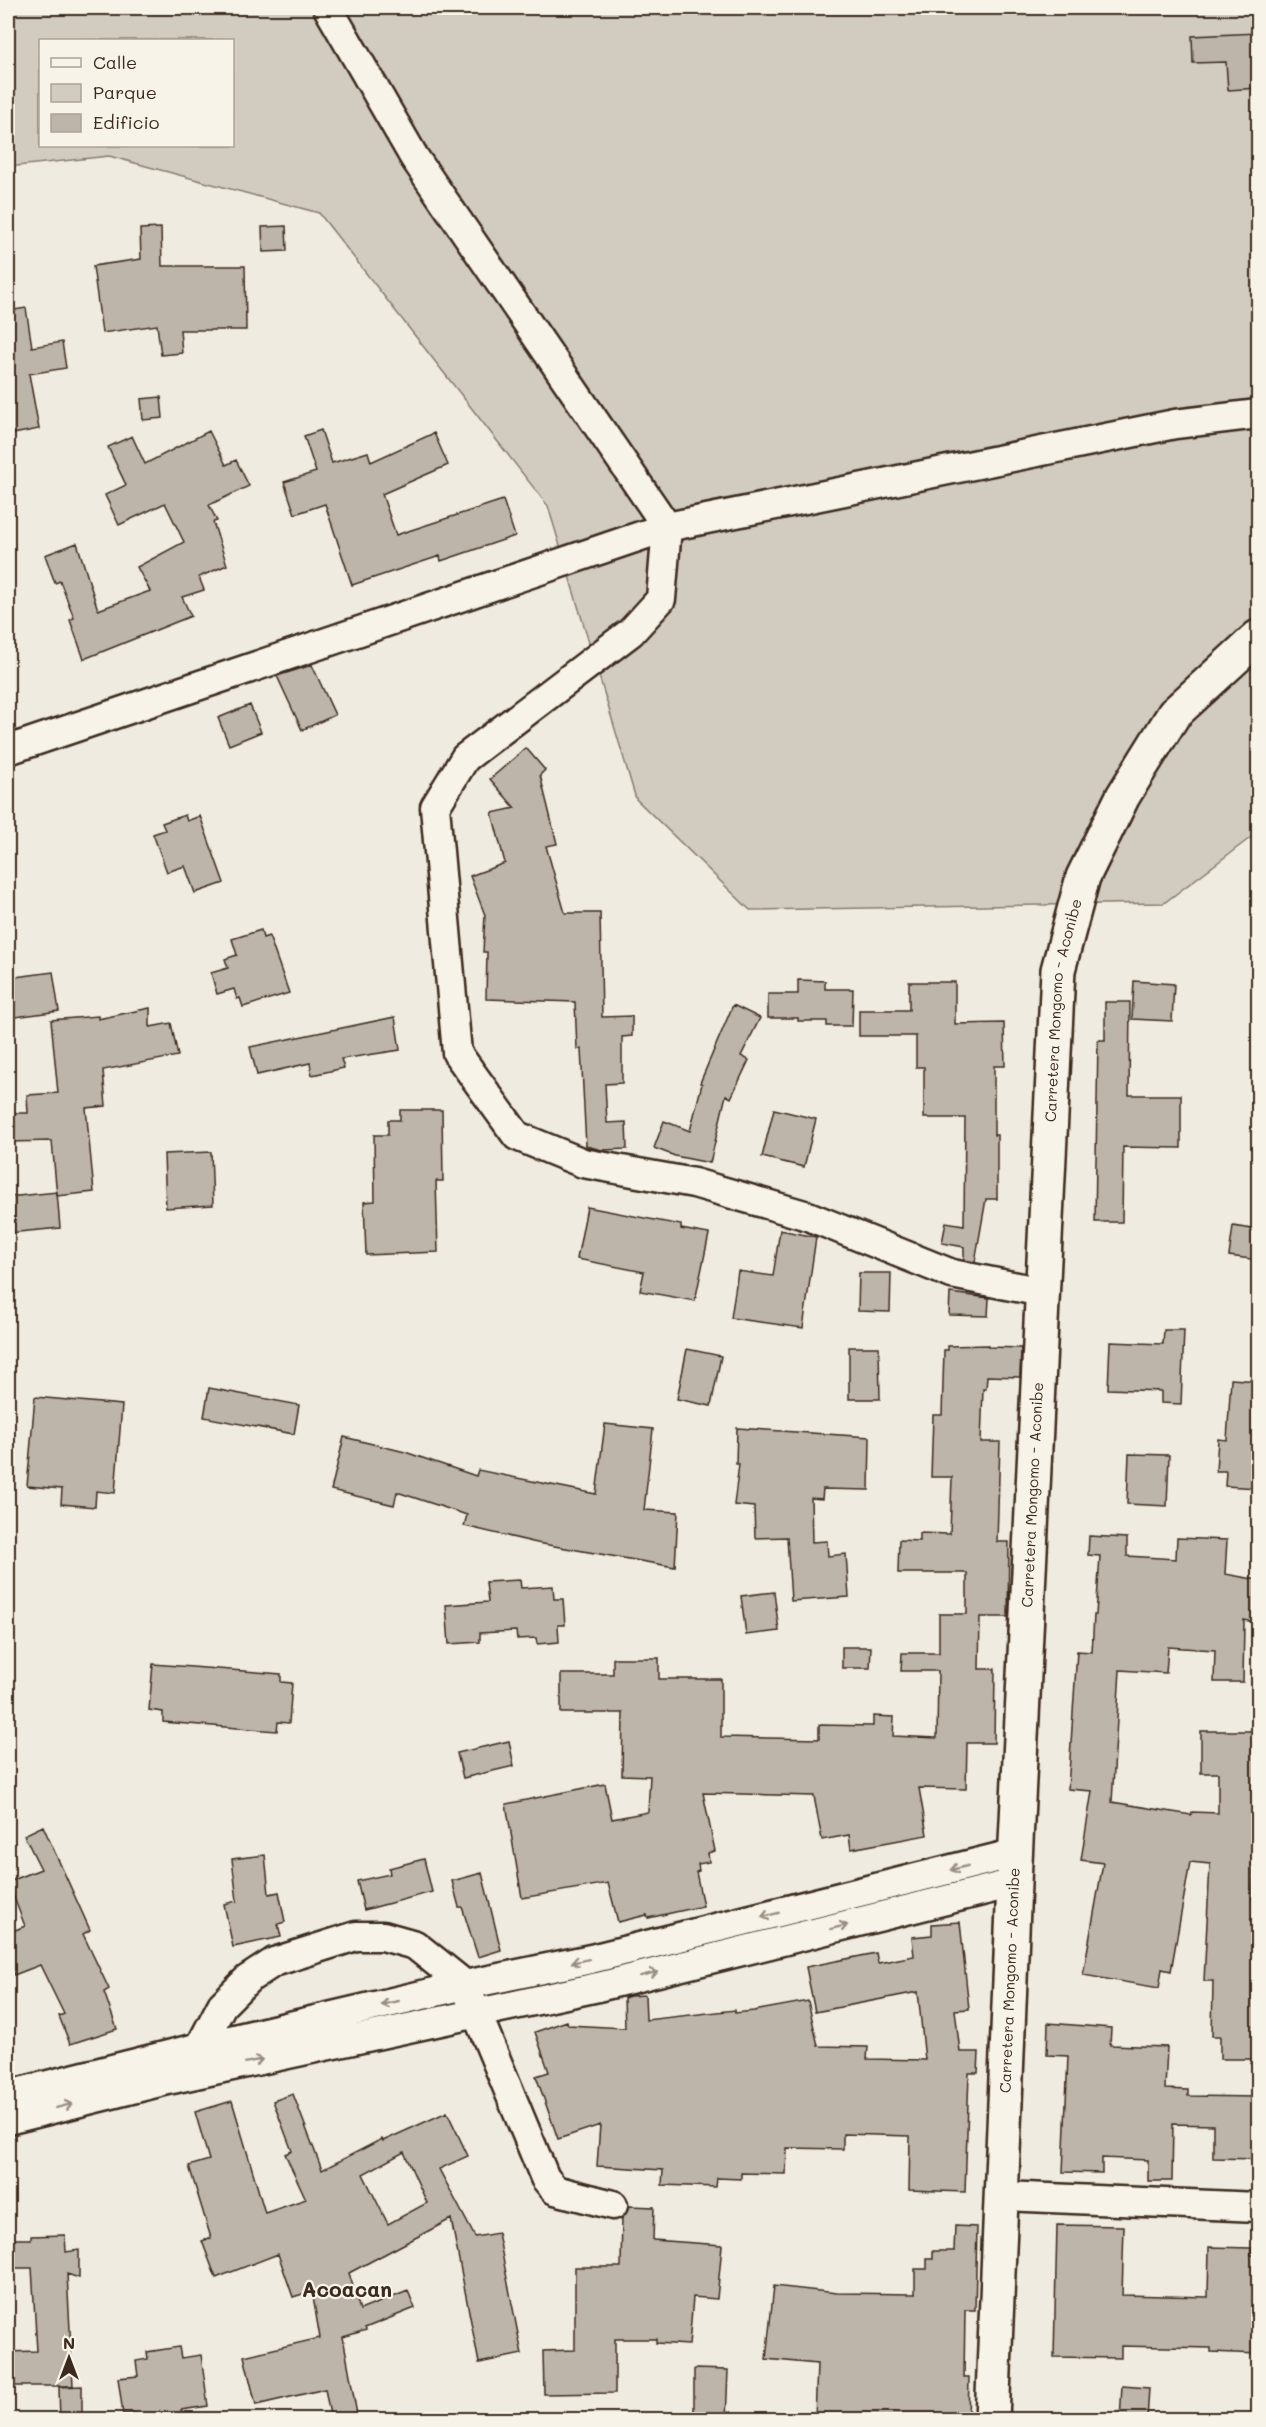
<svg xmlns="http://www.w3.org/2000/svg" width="1266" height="2427" viewBox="0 0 1266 2427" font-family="Mali,sans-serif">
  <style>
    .green { fill: #d1cbc0; stroke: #867a6f; stroke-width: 1.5; fill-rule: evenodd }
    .building { fill: #bdb5aa; stroke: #3b2a1e; stroke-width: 1.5; fill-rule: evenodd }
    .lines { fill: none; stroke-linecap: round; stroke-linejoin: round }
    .minor-casing { stroke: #3b2a1e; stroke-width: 33 }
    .major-casing { stroke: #3b2a1e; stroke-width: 38 }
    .minor { stroke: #f7f3e8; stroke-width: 28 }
    .major { stroke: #f7f3e8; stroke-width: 33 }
    .oneway { stroke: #998e83 }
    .labels { text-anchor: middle; stroke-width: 4.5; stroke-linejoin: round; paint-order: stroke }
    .street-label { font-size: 15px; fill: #3b2a1e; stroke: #f7f3e8 }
    .district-label { font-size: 21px; font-weight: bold; fill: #3b2a1e; stroke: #f7f3e8 }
  </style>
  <rect width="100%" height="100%" fill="#efebe0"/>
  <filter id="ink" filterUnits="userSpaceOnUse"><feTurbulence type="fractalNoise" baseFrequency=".0167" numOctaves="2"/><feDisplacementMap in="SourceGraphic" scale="12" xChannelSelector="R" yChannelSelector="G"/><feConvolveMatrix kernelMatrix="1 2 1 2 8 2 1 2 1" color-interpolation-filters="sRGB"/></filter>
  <g filter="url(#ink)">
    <path class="green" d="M8,8h1250v824l-94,71 -414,7 -114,-111 -88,-293 -229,-293 -210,-57 -101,11zM40,40h192v106h-192z"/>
    <path class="building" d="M1258,33v55l-30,2 -2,-28 -33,1 -1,-27z
      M286,226l1,25 -24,1 -1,-25z
      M161,228l1,38h83l1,64h-66l2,23 -21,2 -4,-30 -55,8 -9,-67 48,-7 -1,-30z
      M26,308l6,39 30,-5 4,26 -37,6 10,55 -31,6v-124z
      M161,397l2,21 -20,2 -2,-21z
      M321,430l11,33 36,-11 3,10 63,-29 14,32 -66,29 14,41 107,-35 12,36 -74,25 -1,-5 -88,29 -27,-81 -30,10 -11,-32 32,-10 -12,-36z
      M209,431l17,34 10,-5 13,26 -40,19 8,16 -4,1 14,43 -28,12 5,13 -22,7 9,19 -107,43 -14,-39 4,-2 -14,-37 -5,2 -10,-28 32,-12 21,67 52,-19 -13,-24 47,-25 -19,-39 -46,22 -14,-30 21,-10 -18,-38 24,-11 13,28z
      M312,665l23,50 -33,15 -25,-54z
      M250,705l11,27 -32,13 -11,-27z
      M526,748l19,22 -5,5 17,69 -11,2 19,67h35l2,104 30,-1v20l-10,1v46l-17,1 2,39 19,-1 1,27 -25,1 -16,-4 -5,-97h-4l-2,-47 -89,-3 1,-47h-4l2,-37 -15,-39 35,-13 -13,-50 23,-5 -25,-29z
      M185,815l2,6 13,-5 24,67 -29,10 -10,-27 -18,6 -14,-38 12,-4 -3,-7z
      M261,930l2,8 6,-2 20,57 -46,14 -3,-9 -3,1 -3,-10 -17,5 -6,-21 17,-5 -3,-9 12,-4 -5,-16z
      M53,972l6,39 -51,7v-40z
      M798,980l27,1v8h28l-1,37h-25v-5h-29v-3h-30v-24h30z
      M1134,981l40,3 -2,37 -40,-2z
      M909,982h46v42l49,-1 1,43h-11v69h3v64h-11l-11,63 -11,-2v-13l-22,-4 4,-21 18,3 1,-107h-41v-51h-8v-31h-57v-26h50z
      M1105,1002h25l-1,93h52v53l-58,-1 -1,75h-27l3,-182h7z
      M733,1005l27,13 -19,38 8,4 -18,38 -5,-3 -16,68 -35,-7 -21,-8 10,-27 26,10 12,-47 -2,-1z
      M150,1008v19l21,-4 7,33 -75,14 3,36 -20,2 8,84 -37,4 -5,-55 -44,1v-29h20l-1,-18 31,-2 -7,-73 47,-4v3z
      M395,1017l5,33 -59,9 3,9 -32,7 -2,-12 -53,12 -7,-28z
      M774,1109l42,10 -12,48 -42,-10z
      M400,1110h42l1,71h-7l2,71 -72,3 -2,-53 11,-1 -1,-66h14v-15h12z
      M211,1152l2,53 -47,3 -2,-54z
      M57,1192l3,36 -52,5v-36z
      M587,1207l94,18v4l28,5 -14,67 -55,-10 4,-19 -67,-13z
      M1233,1226l25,4v30l-29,-4z
      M780,1230l36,7 -13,91 -72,-10 7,-47 35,5z
      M859,1273h32l-1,39 -32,-1z
      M950,1293l39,5 -1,18 -39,-1z
      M1164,1330h20l-3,74 -20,-1v-12l-53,-2 2,-47 53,2z
      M988,1345v2l33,1 -1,29 -33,-1 -1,13h-3l-2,53h19l-3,100h12l-1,75h-28l-1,52h16l-1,74h-27l-1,46 -47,-1 8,47 -76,14 -2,-14 -27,5 -8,-44 -111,-3 12,58 -7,2 1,9 -11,2 1,7 -3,1 7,34 -55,12 -1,-3 -29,7 -10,-39 -86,15 -16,-94 99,-20 7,35 36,-7 2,-36 -28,-1 1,-62h-62v-39h52v-16h46v21h62v58l98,2v-14l54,1v-10l21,1 -1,19 44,2 1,-67h-37l1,-18h37v-39h28v-41h-69l1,-33 21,1v-8l30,1 2,-57h-21l2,-62h9l2,-65h4v-4z
      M849,1347h30l1,52h-31z
      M687,1349l34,7 -10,50 -34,-7z
      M1231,1379l27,2v107l-33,-2 1,-15h-10l2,-32 9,1z
      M209,1388l90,17 -5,29 -90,-17z
      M35,1397l87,8 -7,88 -19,-2 -1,16 -34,-3 1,-15 -35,-3z
      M605,1424l48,5 -9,81 34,2 -3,55 -138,-24 -73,-17 3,-11 -70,-23 -3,13 -63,-15 13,-53 61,15 71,24 2,-6 118,24z
      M737,1428l133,9 -1,53 -46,-1 -1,10 -11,-1 1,44 15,-1 1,15 18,-2 3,43 -58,4 -4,-64 -32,1 -1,-31 -20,-2 5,-41h-3z
      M1129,1454l40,1 -2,51 -40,-2z
      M1089,1536l38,2v18l49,3 1,-21 50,2 -2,34 33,6v43l-14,-3 -1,62h-29l1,-32 -47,-3 -2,26 -46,-3 -8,132 79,13 1,-3 26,1v-40h-17v-42h57v61h-2l-4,107 6,1v159h-38v-23h-8l1,-55h-9l6,-117 -20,-2 -19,109 -9,-2 -3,19 -76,-13 20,-112 -22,-3 11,-69 -24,-2 9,-138 15,1 2,-37h2l4,-59 -12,-1z
      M520,1580l1,8 32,-2 1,13h9l2,26h-7l1,17 -22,2 -1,-6 -19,1 -1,-8 -36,2v9l-31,2 -3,-39 42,-3 -2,-20z
      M774,1592l5,39 -33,4 -5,-39z
      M842,1647h29l-1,21h-28z
      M153,1664l128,10v8l11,1 -3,40 -11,-1 -1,9 -114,-9v-10l-14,-2z
      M509,1741l5,25 -51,12 -6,-25z
      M43,1826l47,104 -7,4 26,55 -5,3 13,37 -47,15 -11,-28 5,-2 -24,-49 -26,10 -6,-16v-26l17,-7 -17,-44 33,-13 -17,-34z
      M265,1855l4,39 10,-2 6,30 -7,2 3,13 -48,10 -9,-43 13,-3 -5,-42z
      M424,1859l8,33 -68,18 -7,-29 33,-7 -1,-6z
      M482,1873l19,77 -23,7 -16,-50h-3l-7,-26z
      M960,1922l9,87 -14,1 5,42h19l-1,21h-9l-4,119 -56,-2 1,-54 -67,-2v15l-56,-1 -1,26 -45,-1v6l-24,-1 -1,9 -54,-2 1,-15 -66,-4 3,-41 -42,14 -22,-63 13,-4 -14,-40 32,-11 1,4 57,3 -1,-30 6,-2 15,-1 1,25 89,-10v3l19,-2 54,-10 10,45 50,1 -1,12 58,1 -7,-68 -103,20 -9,-45 70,-14 2,10 36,-7 -2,-19 20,-2v-11z
      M1048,2023l63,5 -1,17 57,2 -2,42 23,1v6l70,1v62l-45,-1v-33l-40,-1 -1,57h-24v-21l-46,-2v15l-39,-1 5,-116 -21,-1z
      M293,2094l29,76 60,-31 1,2 64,-29 21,44 -29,13 36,68 23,-4 24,121 -43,9 -28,-144 -102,54 11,37 48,-19 7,17 -50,20 1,2 -23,7 15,83h-27l-6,-31 -69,16 -12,-49 76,-18 -8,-47 -19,6 -15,-43 -62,24 -14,-37 9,-3 -22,-72 20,-6 -14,-48 37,-11 33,112 41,-14 -21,-45 7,-3 -19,-50zM404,2152l23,51 -39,21 -25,-50z
      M629,2206l25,1 -1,33 69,5 -5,54 -24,-2 -4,48 -33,-2v-4h-41v54l-71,1 -1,-43 32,-1v-83h46l1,-49z
      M1057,2225l67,1 -2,69 86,2 1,-50 42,1v7h7v99l-47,-2v-4l-90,-2v12l-67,-1z
      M955,2226l22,1 -2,83h-10l-1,67h5l-1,43 -153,-1 2,-55 -51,-5 8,-73 63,7 78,1v-25h12v-10h6v-8h21z
      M65,2235l1,17 13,-2v28l-12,-4 6,112h-65v-34l29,-1 -5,-83h-24v-29h23v-3z
      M179,2347l2,11 20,-3 7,51 -27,4 1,10h-48l-1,-7 -10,1 -5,-36 20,-2 -2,-15 12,-2 -1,-7z
      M694,2369l34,1 -2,50h-32z
      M82,2386v34h-22l-1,-33z
      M1122,2386l27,2 -2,32h-27z"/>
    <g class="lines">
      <g class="minor-casing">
        <path id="minor" d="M328,8l86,149 253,370 -6,72 -30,33 -166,126 -30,49 22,246 60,83 66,27 111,20 114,33 144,58 90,18
          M8,750l659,-223 508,-103 83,-10
          M200,2047l22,-42 26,-26 26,-17 82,-26h27l32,9 50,40 80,193 10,12 58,15
          M8,2095l192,-48 265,-62 126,-26 425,-106
          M8,2120l164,-41 426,-92 416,-104
          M1001,2196l257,11"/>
      </g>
      <g class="major-casing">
        <g id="major">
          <path id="s1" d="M992,2420l22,-537 44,-913 25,-93 40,-81 51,-82 84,-77"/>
        </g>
      </g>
      <use href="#minor" class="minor"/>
      <use href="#major" class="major"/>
    </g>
    <defs><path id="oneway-shaft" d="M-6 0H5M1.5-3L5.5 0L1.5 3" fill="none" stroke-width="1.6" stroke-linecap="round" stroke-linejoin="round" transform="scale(1.5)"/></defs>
    <g class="oneway">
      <use href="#oneway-shaft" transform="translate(959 1868) rotate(166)"/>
      <use href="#oneway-shaft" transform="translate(770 1915) rotate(166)"/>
      <use href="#oneway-shaft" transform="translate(839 1927) rotate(-14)"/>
      <use href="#oneway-shaft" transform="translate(580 1961) rotate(168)"/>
      <use href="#oneway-shaft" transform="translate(649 1974) rotate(-14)"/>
      <use href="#oneway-shaft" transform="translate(390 2003) rotate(167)"/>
      <use href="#oneway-shaft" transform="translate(254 2061) rotate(-12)"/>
      <use href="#oneway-shaft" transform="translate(64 2106) rotate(-14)"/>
    </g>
  </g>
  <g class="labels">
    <g class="street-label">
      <text dy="5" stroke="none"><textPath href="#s1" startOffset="1412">Carretera Mongomo - Aconibe</textPath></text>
      <text dy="5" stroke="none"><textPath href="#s1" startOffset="926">Carretera Mongomo - Aconibe</textPath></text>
      <text dy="5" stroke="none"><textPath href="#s1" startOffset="440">Carretera Mongomo - Aconibe</textPath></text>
    </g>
    <g class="district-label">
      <text x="347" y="2297">Acoacan</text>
    </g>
  </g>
  <rect width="1266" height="2427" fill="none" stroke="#f7f3e8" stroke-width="30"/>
  <rect x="15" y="15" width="1236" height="2397" fill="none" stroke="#3b2a1e" stroke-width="2" filter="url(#ink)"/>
  <rect x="39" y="39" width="195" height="108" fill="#f7f3e8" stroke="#aca397" stroke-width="1.5"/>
  <rect x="51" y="58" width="30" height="9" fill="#f7f3e8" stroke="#aca397" stroke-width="1.5"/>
  <text x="93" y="69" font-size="18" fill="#3b2a1e">Calle</text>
  <rect x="51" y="84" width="30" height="18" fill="#d1cbc0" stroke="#aca397" stroke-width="1.5"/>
  <text x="93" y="99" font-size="18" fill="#3b2a1e">Parque</text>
  <rect x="51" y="114" width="30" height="18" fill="#bdb5aa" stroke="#aca397" stroke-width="1.5"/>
  <text x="93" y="129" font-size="18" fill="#3b2a1e">Edificio</text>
  <g transform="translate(69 2358)" stroke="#f7f3e8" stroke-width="4.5" paint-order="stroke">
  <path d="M0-4.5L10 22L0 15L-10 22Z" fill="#3b2a1e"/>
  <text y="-9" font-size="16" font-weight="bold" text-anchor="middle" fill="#3b2a1e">N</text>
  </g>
</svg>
